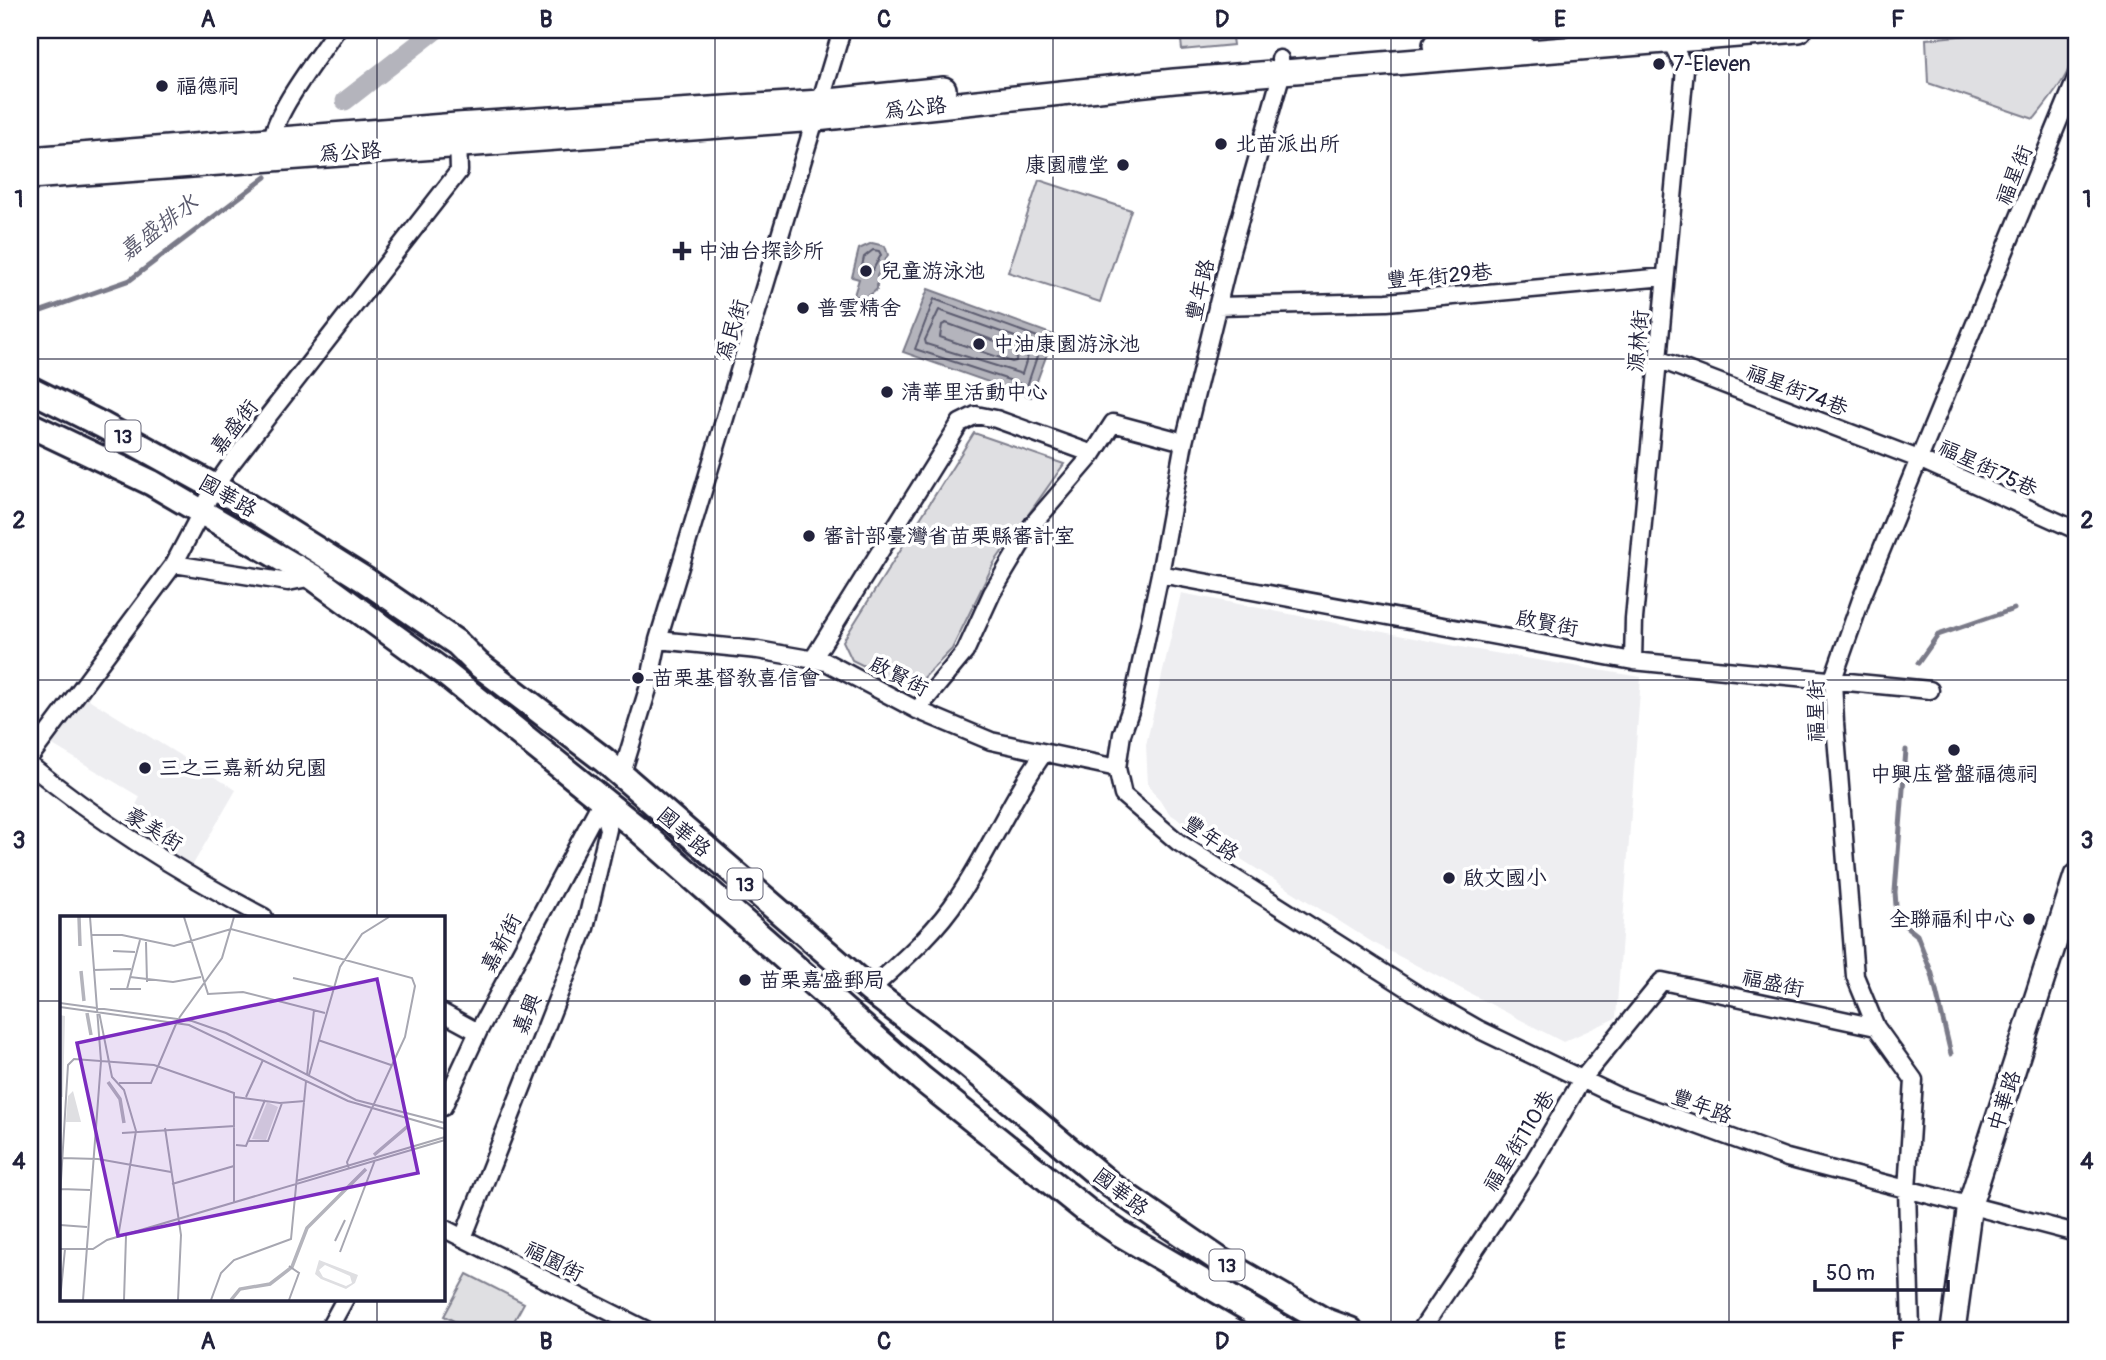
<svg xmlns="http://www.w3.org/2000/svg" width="2106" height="1360" viewBox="0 0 2106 1360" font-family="Pangolin,'LXGW WenKai TC',sans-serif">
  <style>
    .built { fill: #eeeef1 }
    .green { fill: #dfdfe2; stroke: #80808e; stroke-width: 2 }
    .water { fill: #b4b4bc; stroke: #7a7a88; stroke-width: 2 }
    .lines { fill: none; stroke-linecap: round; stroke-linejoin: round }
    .shore { stroke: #5c5c6f; stroke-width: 2 }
    .stream { stroke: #7a7a88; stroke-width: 5 }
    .canal { stroke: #b4b4bc; stroke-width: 19 }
    .street-casing { stroke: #22223b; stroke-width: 21 }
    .secondary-casing { stroke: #22223b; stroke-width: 28 }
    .primary-casing { stroke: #22223b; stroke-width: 30 }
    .street { stroke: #fff; stroke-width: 16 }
    .secondary { stroke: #fff; stroke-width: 23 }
    .primary { stroke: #fff; stroke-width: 24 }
    .grid { fill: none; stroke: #22223b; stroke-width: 2; stroke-opacity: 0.55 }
    .poi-dot { fill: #22223b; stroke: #fff; stroke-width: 2.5 }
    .labels { text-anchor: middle; stroke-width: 7; stroke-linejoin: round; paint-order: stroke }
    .shield { fill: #fff; stroke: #646476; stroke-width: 2 }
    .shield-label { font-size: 19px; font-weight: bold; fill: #22223b }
    .poi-label { font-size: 21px; fill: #22223b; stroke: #fff; text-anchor: start }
    .street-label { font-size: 21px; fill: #22223b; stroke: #fff }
    .water-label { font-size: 23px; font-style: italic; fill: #5c5c6f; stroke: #fff }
    .inset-river { fill: none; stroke: #b4b4bc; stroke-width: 3.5 }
    .inset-road { fill: none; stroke: #a7a7b1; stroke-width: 2 }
    .view { fill: #7b2cbf; fill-opacity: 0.15; stroke: #7b2cbf; stroke-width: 3.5 }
    .inset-edge { fill: none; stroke: #22223b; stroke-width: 3.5 }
    .neatline { fill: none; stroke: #22223b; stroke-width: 2.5 }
    .grid-label { font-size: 23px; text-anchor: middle; font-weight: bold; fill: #22223b }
  </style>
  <rect width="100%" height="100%" fill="#fff"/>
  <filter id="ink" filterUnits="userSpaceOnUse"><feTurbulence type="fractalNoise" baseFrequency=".0143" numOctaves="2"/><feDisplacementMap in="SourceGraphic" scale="14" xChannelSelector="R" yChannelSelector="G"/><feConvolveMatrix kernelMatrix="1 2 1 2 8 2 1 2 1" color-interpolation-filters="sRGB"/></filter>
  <g filter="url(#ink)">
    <path class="built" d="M1181,593l290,56 170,28 -25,341 -53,24 -191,-100 -202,-128 -22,-29 -2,-40z
      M82,695l154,95 -45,78 -67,-40 16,-31 -89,-53z"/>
    <path class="green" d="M1180,30h51l2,15 -51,5z
      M2023,30h53c0,41 -18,58 -42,89l-106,-36 -2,-44z
      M1039,180l92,30 -31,92 -92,-30z
      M974,433l90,31 -70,99 -42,86 -40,41 -60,-30 -9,-19z
      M467,1274l57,29 -15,27h-37l-28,-14z"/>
    <path class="water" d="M872,243l13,3 3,9 -11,21v13c-7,7 -13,11 -23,6l5,-16 -7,-2 7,-28z
      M928,289l126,46 -23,62 -128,-45z"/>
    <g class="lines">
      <path class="shore" d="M873,250l6,1 2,4 -11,20 -4,1 -5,-5 3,-14z
        M934,299l109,40 -16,47 -112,-37z
        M939,310l93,33 -10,31 -96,-30 -1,-4z
        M946,323l71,26 -1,12 -4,1 -72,-25 2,-12z"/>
      <path class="stream" d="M30,315l100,-35 136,-103
        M1918,663l20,-28 76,-26
        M1906,750l-11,142 2,27 20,16 15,39 19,80"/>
      <path class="canal" d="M345,101l91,-71"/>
      <g class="street-casing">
        <path id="street" d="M1280,59l2,13 -51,179 -47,191 -24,132 -28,131 -10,29 -5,34 6,27 55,47 242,154 58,33 139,67 170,62 289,75
          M272,148c-5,-28 48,-93 64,-118
          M1217,306l170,-4 278,-25
          M1658,359l263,101 155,70
          M174,564l114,18 25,-5
          M1160,574l473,87 297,29
          M658,640l100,10 68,12 91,48 74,31 126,27
          M813,659l147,-236 16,-8 20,4 97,35
          M1633,661l1,-42 51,-550 -15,-29v-8
          M917,710l48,-58 27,-59 41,-69 60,-70 20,-31 71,19
          M30,757l144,-193 40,-76 16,-23 229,-294 -1,-33
          M30,765c73,60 151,108 234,152
          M621,777l27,-88 10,-49 184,-610
          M870,990c31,-28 66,-58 89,-94 31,-46 52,-98 85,-143
          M443,1013l35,19
          M443,1107l35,-75 123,-230
          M443,1228l203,102
          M463,1238l122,-310 23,-99 -7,-27
          M328,1330l17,-31
          M1421,1330l107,-159 55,-93 79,-97 214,46
          M1911,1330l-4,-140 7,-110 -38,-53 -21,-51 -20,-253 -2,-44 29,-82 214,-518"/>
      </g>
      <g class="secondary-casing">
        <path id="secondary" d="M1435,45l85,-6
          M30,159l427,-34 363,-23 124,-13
          M30,177l786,-58 358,-38 625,-51
          M1953,1330l17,-126 106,-328"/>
      </g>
      <g class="primary-casing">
        <path id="primary" d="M30,389l72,36 131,72 132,83 92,63 21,21 126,96 266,230 98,75 144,121 109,75 102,59 27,10
          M30,425l122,58 161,94 133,97 191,154 285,251 164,131 35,24 164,96"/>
      </g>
      <use href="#street" class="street"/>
      <use href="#secondary" class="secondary"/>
      <use href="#primary" class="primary"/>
    </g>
  </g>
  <path class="grid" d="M377,30v887M715,30v1300M1053,30v1300M1391,30v1300M1729,30v1300M30,359h2046M30,680h2046M30,1001h31M443,1001h1633M377,1299v31"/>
  <g class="poi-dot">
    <circle cx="1659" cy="64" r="7"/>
    <circle cx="162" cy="86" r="7"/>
    <circle cx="1221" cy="144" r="7"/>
    <circle cx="1123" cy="165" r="7"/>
    <path d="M678.5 240.5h7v7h7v7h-7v7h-7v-7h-7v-7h7z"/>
    <circle cx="866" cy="271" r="7"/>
    <circle cx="803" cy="308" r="7"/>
    <circle cx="979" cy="344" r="7"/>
    <circle cx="887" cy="392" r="7"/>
    <circle cx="809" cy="536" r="7"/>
    <circle cx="638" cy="678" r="7"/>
    <circle cx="1954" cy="750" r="7"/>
    <circle cx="145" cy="768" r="7"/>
    <circle cx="1449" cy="878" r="7"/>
    <circle cx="2029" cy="919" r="7"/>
    <circle cx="745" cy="980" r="7"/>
  </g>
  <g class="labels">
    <g class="shield">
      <rect x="105.5" y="420.5" width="35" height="31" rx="5"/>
      <rect x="727.5" y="868.5" width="35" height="31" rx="5"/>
      <rect x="1209.5" y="1249.5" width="35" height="31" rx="5"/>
    </g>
    <g class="shield-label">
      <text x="123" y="443">13</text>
      <text x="745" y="891">13</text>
      <text x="1227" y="1272">13</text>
    </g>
    <g class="poi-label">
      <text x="1673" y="71">7-Eleven</text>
      <text x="176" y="93">福德祠</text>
      <text x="1235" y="151">北苗派出所</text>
      <text x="1109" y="172" text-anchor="end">康園禮堂</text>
      <text x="698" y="258">中油台探診所</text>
      <text x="880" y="278">兒童游泳池</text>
      <text x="817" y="315">普雲精舍</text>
      <text x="993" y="351">中油康園游泳池</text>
      <text x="901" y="399">清華里活動中心</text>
      <text x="823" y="543">審計部臺灣省苗栗縣審計室</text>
      <text x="652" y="685">苗栗基督教喜信會</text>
      <text x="159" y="775">三之三嘉新幼兒園</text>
      <text x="1954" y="781" text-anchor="middle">中興庒營盤福德祠</text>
      <text x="1463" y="885">啟文國小</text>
      <text x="2015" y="926" text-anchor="end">全聯福利中心</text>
      <text x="759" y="987">苗栗嘉盛郵局</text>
    </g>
    <g class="street-label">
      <text transform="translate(915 108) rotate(-6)" y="7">為公路</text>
      <text transform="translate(350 152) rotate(-4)" y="7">為公路</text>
      <text transform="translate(2014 175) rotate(-68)" y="7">福星街</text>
      <text transform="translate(1439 276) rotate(-5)" y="7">豐年街29巷</text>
      <text transform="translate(1200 290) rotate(-77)" y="7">豐年路</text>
      <text transform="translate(732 330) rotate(-73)" y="7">為民街</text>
      <text transform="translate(1638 341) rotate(-85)" y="7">源林街</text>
      <text transform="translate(1797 390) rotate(21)" y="7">福星街74巷</text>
      <text transform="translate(234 427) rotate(-52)" y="7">嘉盛街</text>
      <text transform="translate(1988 468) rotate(25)" y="7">福星街75巷</text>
      <text transform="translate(228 496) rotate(30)" y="7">國華路</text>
      <text transform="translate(1547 623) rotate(11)" y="7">啟賢街</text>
      <text transform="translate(899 676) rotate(27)" y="7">啟賢街</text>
      <text transform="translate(1816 711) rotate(-90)" y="7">福星街</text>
      <text transform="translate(154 829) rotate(32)" y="7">豪美街</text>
      <text transform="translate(684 832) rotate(41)" y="7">國華路</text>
      <text transform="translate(1211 838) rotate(35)" y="7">豐年路</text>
      <text transform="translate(501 943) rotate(-62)" y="7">嘉新街</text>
      <text transform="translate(1773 983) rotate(12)" y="7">福盛街</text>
      <text transform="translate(527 1014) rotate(-68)" y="7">嘉興</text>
      <text transform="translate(2004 1101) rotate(-72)" y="7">中華路</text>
      <text transform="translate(1702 1106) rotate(20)" y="7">豐年路</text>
      <text transform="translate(1519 1141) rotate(-58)" y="7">福星街110巷</text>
      <text transform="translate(1121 1192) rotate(38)" y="7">國華路</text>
      <text transform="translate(554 1261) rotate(27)" y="7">福園街</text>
    </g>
    <g class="water-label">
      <text transform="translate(158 227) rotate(-37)" y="8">嘉盛排水</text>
    </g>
  </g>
  <g transform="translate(60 916)">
    <rect width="385" height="385" fill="#fff"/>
    <path d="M0,99l5,1 -2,81h-3zM13,175l8,31h-15l2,-26zM207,186l11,5 -12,33 -14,-1zM259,344l39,15 -3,8 -9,6 -25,-10 -6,-5zM265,349l25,11 2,7 -6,3 -23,-9 -4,-7z" fill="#dfdfe2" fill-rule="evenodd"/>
    <path class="inset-river" d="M19,1l1,29M21,55l3,30M27,97l4,22M48,166l12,17 4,24M314,239l34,-29M171,384l9,-11 30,-5 22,-17 15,-39 59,-59"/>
    <path class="inset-road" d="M124,1l24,77 35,-2 82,21M31,19h31l52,11 57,-17 181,49 3,8 -10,51 -58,125 2,7M86,26l1,40M53,35l22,1M33,54l38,-1M70,61l43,5 28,-5M233,62l40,9M50,73h31M67,73l13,-49M0,87l132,18 34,12 130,67 89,23M0,91l129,18 159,76 97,28M39,96l13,65 12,13 12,41 -18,106M119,102l43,-60 12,-41M258,124l73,25M247,159l7,-65M249,159l31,-108 22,-33 27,-17M59,167h32l25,-59M175,181l45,6 25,-2M186,181l17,-37M105,212l16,107 -3,65M62,217l113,-7M188,225h20l14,-38M176,229l10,1 19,-46M2,242l36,1 73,13M236,265l149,-44M112,268l62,-18M1,273l29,1M0,281l8,-132 6,-6 80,6 80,28v110M0,309l27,2M275,325l10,-21M0,333h33l14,-9 338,-100M280,336l35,-92M0,384l5,-51M23,384l18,-239 -11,-144M64,384l2,-64M151,384l10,-27 13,-13 57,-21 15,-158M229,384l10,-27 -10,-7"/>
    <path class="view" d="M317,63l41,194 -300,63 -41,-193z"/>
    <rect width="385" height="385" class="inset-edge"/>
  </g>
  <rect width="2106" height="1360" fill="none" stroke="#fff" stroke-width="77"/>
  <path d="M1815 1280v10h133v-10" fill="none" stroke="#22223b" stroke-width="3.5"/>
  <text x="1826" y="1280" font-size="21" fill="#22223b" stroke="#ffffff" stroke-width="5" paint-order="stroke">50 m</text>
  <rect x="38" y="38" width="2030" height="1284" class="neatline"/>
  <g class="grid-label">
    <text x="208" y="27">A</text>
    <text x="546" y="27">B</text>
    <text x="884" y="27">C</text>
    <text x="1222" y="27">D</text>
    <text x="1560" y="27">E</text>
    <text x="1898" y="27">F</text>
    <text x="19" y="207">1</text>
    <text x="2087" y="207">1</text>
    <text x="19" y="528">2</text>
    <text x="2087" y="528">2</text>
    <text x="19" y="848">3</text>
    <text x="2087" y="848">3</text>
    <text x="19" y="1169">4</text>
    <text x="2087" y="1169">4</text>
    <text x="208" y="1349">A</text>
    <text x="546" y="1349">B</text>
    <text x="884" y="1349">C</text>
    <text x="1222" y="1349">D</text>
    <text x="1560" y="1349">E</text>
    <text x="1898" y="1349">F</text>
  </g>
</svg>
